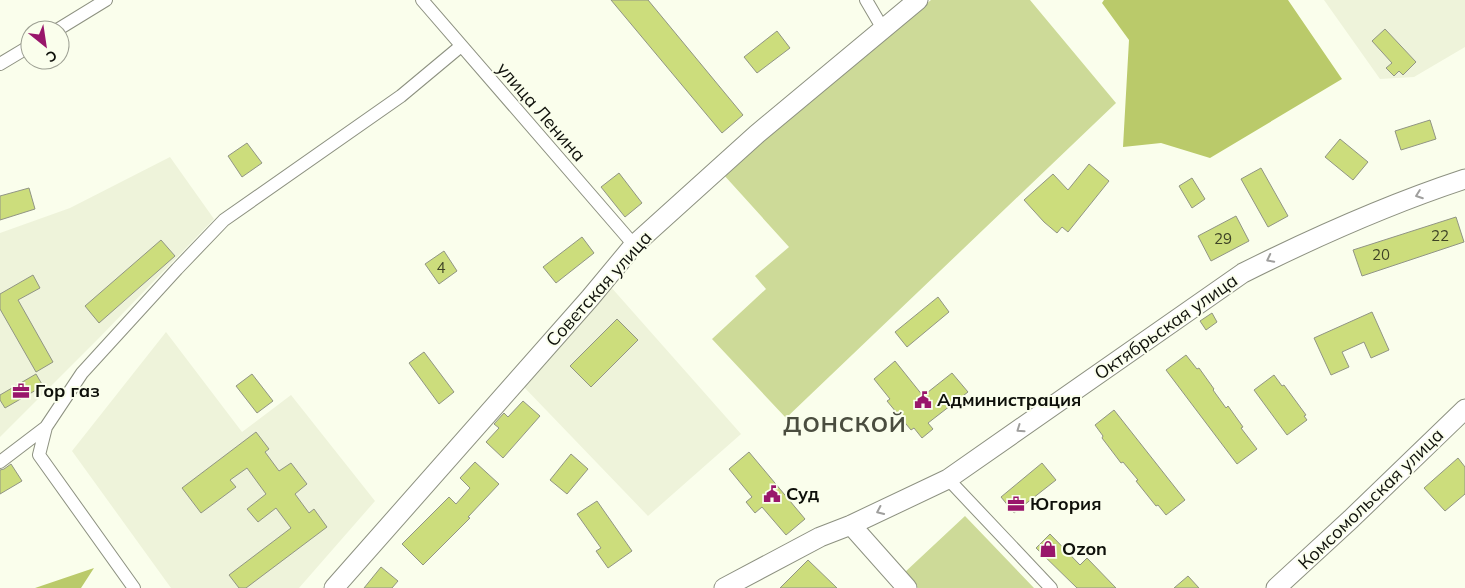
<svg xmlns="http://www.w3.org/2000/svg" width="1465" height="588" viewBox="0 0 1465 588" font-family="Mulish,sans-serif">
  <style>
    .built { fill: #eef3da }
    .green { fill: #cdda98 }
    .forest { fill: #baca6a }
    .building { fill: #ccdd7c; stroke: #919584 }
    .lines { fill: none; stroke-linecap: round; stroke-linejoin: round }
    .street-casing { stroke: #8d9181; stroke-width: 14 }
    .secondary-casing { stroke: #8d9181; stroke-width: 21 }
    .street { stroke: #fff; stroke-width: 12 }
    .secondary { stroke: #fff; stroke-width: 19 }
    .oneway { stroke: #9f9f9d }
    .labels { text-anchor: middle; stroke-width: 4; stroke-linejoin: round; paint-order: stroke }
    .number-label { font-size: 15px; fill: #3e4326 }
    .street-label { font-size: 18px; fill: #0e100a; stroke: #fafeec }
    .poi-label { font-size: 18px; font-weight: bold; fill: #0e100a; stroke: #fafeec; text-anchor: start }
    .district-label { font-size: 22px; font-weight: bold; letter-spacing: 1px; fill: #4a4d3f; stroke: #fafeec }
  </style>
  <rect width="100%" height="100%" fill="#fafeec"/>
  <path class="built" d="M1324,0h141v47l-51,30 -34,2z
    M170,157l44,62 -115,119 -99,99v-204l70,-25z
    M610,286l131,148 -93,82 -126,-131z
    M166,332l76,100 49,-37 84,106 -76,87h-128l-99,-137z"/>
  <path class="green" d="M931,0h99l86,103 -330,315 -74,-79 54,-50 -11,-13 34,-29 -66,-73z
    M965,516l69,72h-116l-14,-15z"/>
  <path class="forest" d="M1104,0h184l54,79 -132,79 -49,-15 -38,4 6,-107 -27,-37z
    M94,568l-13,20h-46z"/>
  <path class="building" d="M611,0h37l95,115 -21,18z
    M1385,29l31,33 -13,13 -4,-4 -5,5 -8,-8 6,-5 -20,-22z
    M777,31l13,17 -33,25 -13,-16z
    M1430,120l6,19 -35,11 -6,-19z
    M1340,139l28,23 -15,18 -28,-23z
    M247,143l15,20 -20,14 -14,-21z
    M1089,164l20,17 -41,51 -6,-5 -5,6 -13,-11 -20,-22 29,-26 15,16z
    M1261,168l27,48 -20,11 -27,-48z
    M619,173l23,30 -17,14 -24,-30z
    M1192,178l13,21 -13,9 -13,-22z
    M29,188l6,21 -35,11v-24z
    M1236,216l13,25 -38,20 -13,-25z
    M1456,217l8,25 -102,34 -9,-26z
    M582,237l12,16 -38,30 -13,-16z
    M161,240l14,16 -76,67 -14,-17z
    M444,251l13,20 -18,13 -14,-20z
    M33,275l7,13 -22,12 35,62 -17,10 -36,-63v-15z
    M938,297l11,15 -42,35 -12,-15z
    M1372,312l17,38 -18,8 -7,-16 -22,10 7,15 -18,8 -17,-37z
    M1212,313l5,9 -11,8 -6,-9z
    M617,319l21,21 -47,47 -21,-21z
    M424,352l30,40 -15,12 -30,-41z
    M1186,355l11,14 2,-1 15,21 -1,1 13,18 2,-2 15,21 -2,1 16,21 -20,15 -71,-94z
    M895,361l28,35 29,-23 16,19 -40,31 5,6 -11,9 -8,-10 -3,2 -24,-29 3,-2 -16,-20z
    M36,374l7,12 -38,22 -5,-8v-5z
    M252,374l21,27 -16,12 -21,-27z
    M1274,375l8,11 2,-1 22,30 -2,1 3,4 -20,15 -33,-45z
    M523,401l17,15 -37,42 -17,-16 13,-14 -5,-4 10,-11 4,4z
    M1114,410l71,90 -19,15 -8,-10 -2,1 -20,-25 2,-1 -15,-18 -2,1 -19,-25 1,-2 -8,-11z
    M256,432l13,17 -4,3 14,19 12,-8 16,21 -12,10 14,19 5,-4 13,18 -81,61h-7l-10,-13 62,-47 -15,-20 -18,14 -11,-13 19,-15 -19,-26 -17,12 6,7 -35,26 -19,-25z
    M749,452l56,67 -19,16 -24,-28 -7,6 -9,-11 6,-5 -23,-28z
    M571,454l17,15 -21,25 -17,-14z
    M1458,458l7,9v27l-20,17 -21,-23z
    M475,462l24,22 -31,33 2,1 -47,47 -21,-21 47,-47 7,7 14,-16 -10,-10z
    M1042,463l14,17 -42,33 -13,-16z
    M11,464l11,17 -22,13v-24l4,-1z
    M597,501l35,50 -24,17 -12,-17 5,-3 -24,-34z
    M1050,534l30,31 7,-7 29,30h-39l-41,-40z
    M808,560l29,28h-57z
    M381,567l17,14 -6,7h-28z
    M1188,576l11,12h-25z"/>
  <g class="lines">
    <g class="street-casing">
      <path id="street" d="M422,0l212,245
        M866,0l17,29
        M57,30l49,-30
        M0,64l30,-18
        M0,462l46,-35
        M948,479l103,109
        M134,588l-95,-133 7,-28 36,-54 95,-104 47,-49 177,-124 60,-50"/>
    </g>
    <g class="secondary-casing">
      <path id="secondary" d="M851,525l56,63
        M334,588l256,-290 44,-53 123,-111 161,-134
        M724,588l96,-51 31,-12 97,-46 295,-206c72,-36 146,-69 222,-94
        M1276,588l75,-69 114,-110"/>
    </g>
    <use href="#street" class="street"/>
    <use href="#secondary" class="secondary"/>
  </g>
  <defs><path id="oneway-chevron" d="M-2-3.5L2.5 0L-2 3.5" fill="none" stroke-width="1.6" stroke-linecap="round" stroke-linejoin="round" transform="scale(1.25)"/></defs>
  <g class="oneway">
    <use href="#oneway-chevron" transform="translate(1419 195) rotate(160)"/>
    <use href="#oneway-chevron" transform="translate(1270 259) rotate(153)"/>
    <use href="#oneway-chevron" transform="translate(1020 429) rotate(145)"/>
    <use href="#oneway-chevron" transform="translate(880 511) rotate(155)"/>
  </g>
  <defs>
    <g id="office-bare" transform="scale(1.35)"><path d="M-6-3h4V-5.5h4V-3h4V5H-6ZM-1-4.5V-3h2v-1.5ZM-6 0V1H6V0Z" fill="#99166b" stroke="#fafeec" stroke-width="2.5" paint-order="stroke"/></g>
    <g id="civic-bare" transform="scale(1.35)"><path d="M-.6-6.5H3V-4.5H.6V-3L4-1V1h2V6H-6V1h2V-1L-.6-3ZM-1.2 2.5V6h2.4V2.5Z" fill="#99166b" stroke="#fafeec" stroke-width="2.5" paint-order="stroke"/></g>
    <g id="shop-bare" transform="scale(1.35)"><path d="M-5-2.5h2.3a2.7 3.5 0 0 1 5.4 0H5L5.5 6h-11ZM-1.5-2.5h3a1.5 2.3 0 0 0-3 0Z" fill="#99166b" stroke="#fafeec" stroke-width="2.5" paint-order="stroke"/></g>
  </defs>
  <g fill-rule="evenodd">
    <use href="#office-bare" x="21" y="391"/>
    <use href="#civic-bare" x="923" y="400"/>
    <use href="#civic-bare" x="772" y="494"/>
    <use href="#office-bare" x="1016" y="504"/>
    <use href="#shop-bare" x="1048" y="549"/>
  </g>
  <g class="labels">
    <g class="number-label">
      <text x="1440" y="241">22</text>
      <text x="1223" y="244">29</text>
      <text x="1381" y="260">20</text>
      <text x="441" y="273">4</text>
    </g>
    <g class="street-label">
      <text transform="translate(541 112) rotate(49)" y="6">улица Ленина</text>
      <text transform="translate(599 289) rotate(-48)" y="6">Советская улица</text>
      <text transform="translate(1166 327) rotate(-35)" y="6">Октябрьская улица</text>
      <text transform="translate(1371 499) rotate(-44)" y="6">Комсомольская улица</text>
    </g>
    <g class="poi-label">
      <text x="35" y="397">Гор газ</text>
      <text x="937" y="406">Администрация</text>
      <text x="786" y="500">Суд</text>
      <text x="1030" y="510">Югория</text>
      <text x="1062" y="555">Ozon</text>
    </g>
    <g class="district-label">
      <text x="845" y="432">ДОНСКОЙ</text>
    </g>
  </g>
  <g transform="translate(45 45) rotate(150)"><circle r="24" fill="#fafeec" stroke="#9c9f92"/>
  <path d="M0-4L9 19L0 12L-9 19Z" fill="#99166b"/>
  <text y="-8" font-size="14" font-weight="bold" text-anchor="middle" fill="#0e100a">С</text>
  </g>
</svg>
